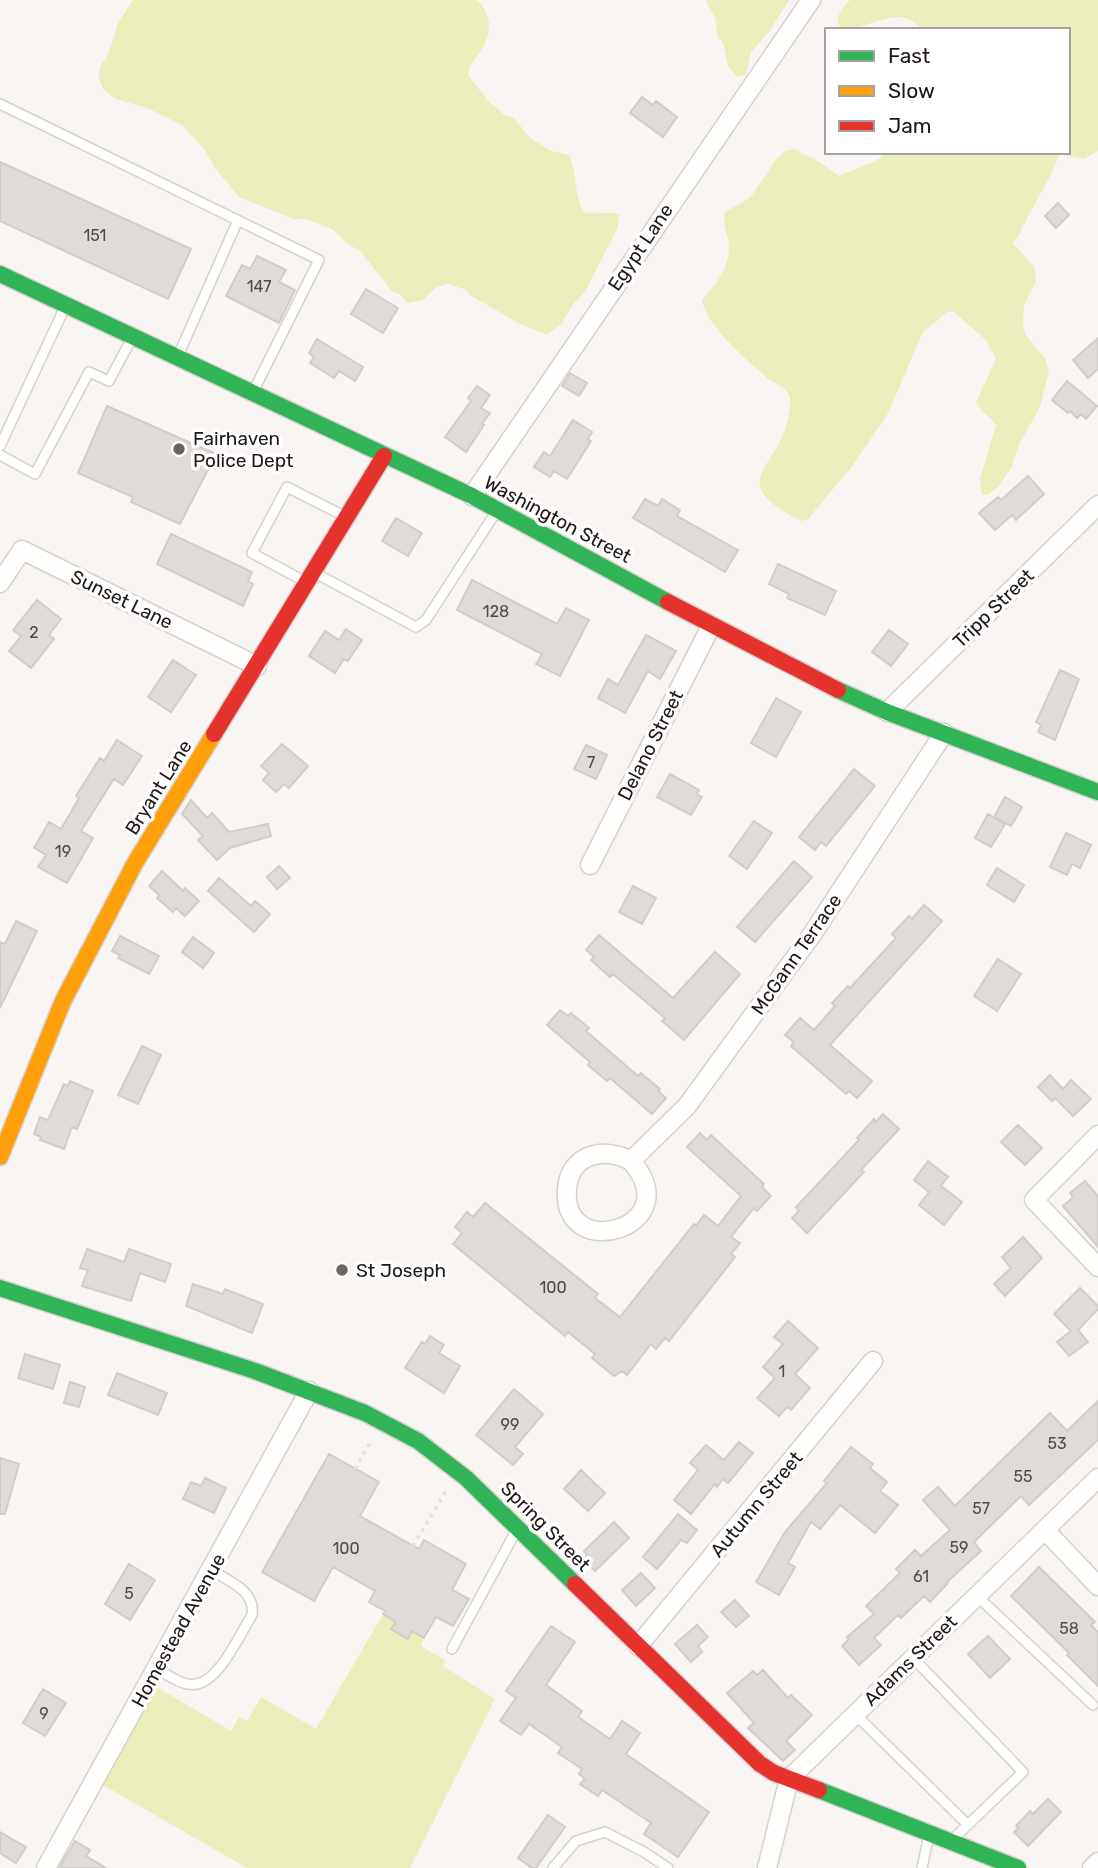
<svg xmlns="http://www.w3.org/2000/svg" width="1098" height="1868" viewBox="0 0 1098 1868" font-family="Rubik,sans-serif">
  <style>
    .green { fill: #ebedba }
    .building { fill: #dfdbd6; stroke: #d0ccc8; stroke-width: 2 }
    .lines { fill: none; stroke-linecap: round; stroke-linejoin: round }
    .lane-casing { stroke: #d7d1ce; stroke-width: 12 }
    .street-casing { stroke: #d7d1ce; stroke-width: 21 }
    .fast-casing { stroke: #d7d1ce; stroke-width: 19 }
    .slow-casing { stroke: #d7d1ce; stroke-width: 19 }
    .jam-casing { stroke: #d7d1ce; stroke-width: 19 }
    .path { stroke: #e3e1e1; stroke-width: 3.5; stroke-dasharray: 3.5 5; stroke-linecap: butt }
    .lane { stroke: #fefefd; stroke-width: 9 }
    .street { stroke: #fefefd; stroke-width: 18 }
    .fast { stroke: #30b455; stroke-width: 16 }
    .slow { stroke: #ff9f0a; stroke-width: 16 }
    .jam { stroke: #e5322d; stroke-width: 16 }
    .poi-dot { fill: #6b6562; stroke: #fff; stroke-width: 2.5 }
    .labels { text-anchor: middle; stroke-width: 7; stroke-linejoin: round; paint-order: stroke }
    .number-label { font-size: 16px; fill: #514b48 }
    .street-label { font-size: 19px; fill: #1e1714; stroke: #fff }
    .poi-label { font-size: 19px; fill: #1e1714; stroke: #fff; text-anchor: start }
  </style>
  <rect width="100%" height="100%" fill="#f9f5f3"/>
  <path class="green" d="M133,0h343c13,9 16,26 10,41 -5,14 -15,17 -18,34l21,27 17,14 8,2 16,20 21,13 18,4c9,18 4,42 16,58 11,2 24,-3 34,2l-2,14 -32,63 -12,12 -11,19 -15,12 -29,-12 -48,-28 -3,-5 -19,-6 -11,3 -14,13 -15,3 -7,-8 -9,-4 -32,-40 -12,-7 -16,-15 -25,-10h-14l-54,-22 -24,-29 -10,-18 -23,-25 -35,-17 -31,-9 -13,-10 -5,-14 3,-10 7,-10 10,-32z
    M705,0h84l-20,32 -18,20 -5,23 -9,2 -9,-11 -4,-21 -6,-8 -3,-19z
    M850,0h248v151l-14,8 -25,-5c-6,20 -17,36 -27,55 -7,11 -10,23 -19,34l21,24 2,14 -12,24 -1,21 3,9 20,25 3,12 -9,35 -22,39 -6,20 -13,20 -11,9 -6,-1 -2,-15 16,-54c-7,-10 -13,-11 -20,-23l20,-43 -10,-19 -33,-29 -6,1 -24,20 -36,83 -34,50 -45,54 -7,2c-78,-40 -24,-50 -13,-102 1,-8 4,-14 2,-22 -4,-13 -14,-11 -23,-19 -21,-19 -60,-51 -65,-78 14,-16 28,-32 27,-55 -1,-12 -7,-21 -4,-33l25,-14 27,-40 8,-7 9,-2 22,11 23,16 37,-15 12,-9h180v-122h-147c-20,-30 -54,2 -80,-1 -7,-12 0,-19 9,-29z
    M383,1614l13,8 -4,8 15,9 5,-8 12,7 -3,8 24,14 -2,6 52,33 -85,169h-163l-151,-87 54,-98 81,48 8,-14 8,4 14,-24 55,32z"/>
  <path class="building" d="M642,97l11,8 3,-4 21,16 -14,20 -33,-24z
    M0,162l191,87 -23,50 -168,-78z
    M1058,203l11,12 -13,13 -11,-12z
    M257,256l29,14 -7,12 16,8 -16,33 -53,-27 16,-31 8,4z
    M366,289l32,19 -15,25 -32,-19z
    M1098,338v31l-10,9 -15,-18z
    M317,339l46,28 -8,14 -16,-10 -5,7 -24,-15 4,-6 -5,-4z
    M570,373l17,10 -8,13 -17,-10z
    M1067,381l30,25 -11,13 -5,-5 -4,4 -7,-7 -2,2 -16,-13z
    M477,386l13,9 -9,13 9,5 -8,11 2,1 -18,27 -21,-15 26,-36 -3,-3z
    M107,406l109,48 -36,70 -49,-22 2,-5 -55,-24z
    M573,420l19,12 -4,7 3,2 -24,38 -13,-8 -4,6 -16,-10 10,-15 6,4z
    M1028,476l16,18 -28,26 -4,-5 -17,15 -16,-17 19,-16 3,3z
    M645,499l13,7 4,-7 18,11 -3,6 61,34 -13,22 -92,-54z
    M396,518l26,15 -14,23 -26,-15z
    M171,534l81,38 -4,9 5,3 -10,22 -86,-42z
    M778,564l58,27 -11,24 -38,-17 2,-4 -20,-10z
    M472,580l85,44 9,-16 23,12 -29,56 -24,-12 6,-10 -85,-44z
    M37,600l24,19 -12,16 5,4 -23,29 -22,-17 12,-15 -8,-6z
    M346,629l16,11 -14,21 -4,-2 -9,14 -26,-17 16,-25 14,9z
    M889,630l19,14 -17,22 -19,-14z
    M646,635l30,16 -16,28 -12,-8 -23,42 -27,-15 10,-19 10,6z
    M173,660l23,15 -25,37 -23,-15z
    M1060,670l19,9 -24,61 -17,-8 3,-7 -5,-3z
    M776,698l25,14 -25,45 -25,-14z
    M117,740l25,16 -19,29 -9,-6 -33,52 12,7 -26,45 -29,-16 8,-12 -12,-7 15,-26 12,7 18,-31 -3,-2 24,-38 4,3z
    M282,744l26,22 -19,22 -5,-4 -8,8 -13,-12 6,-7 -8,-7z
    M586,745l21,10 -11,24 -22,-10z
    M854,769l21,17 -49,60 -5,-4 -6,8 -16,-13z
    M670,774l29,16 -3,4 6,3 -11,18 -34,-18z
    M1005,797l17,10 -11,19 -17,-9z
    M191,800l16,18 5,-5 17,19 39,-8 3,12 -41,12 -13,12 -19,-20 5,-4 -21,-22z
    M988,814l17,10 -14,23 -16,-9z
    M754,821l18,12 -25,36 -18,-13z
    M1066,833l25,12 -11,23 -8,-4 -5,11 -17,-8z
    M794,861l18,16 -57,65 -18,-15z
    M279,866l11,12 -13,11 -10,-12z
    M997,868l27,17 -10,17 -27,-17z
    M162,871l21,20 2,-3 14,13 -14,15 -9,-8 -3,4 -16,-14 2,-3 -10,-9z
    M219,878l32,28 4,-5 15,13 -16,18 -46,-41z
    M633,886l23,12 -14,26 -23,-12z
    M924,905l18,16 -112,124 42,36 -15,17 -8,-7 -3,3 -55,-48 3,-4 -9,-7 15,-17 14,12 21,-24 -3,-3 16,-17 2,2 46,-50 -4,-4 17,-18 3,3z
    M16,921l21,10 -37,77v-66l5,2z
    M599,935l74,63 42,-46 25,22 -56,66 -22,-19 3,-3 -52,-44 -3,3 -19,-17 3,-3 -8,-7z
    M120,936l39,20 -10,18 -31,-16 2,-3 -8,-4z
    M193,937l21,16 -11,15 -21,-16z
    M998,959l23,15 -24,37 -23,-15z
    M560,1010l8,6 3,-3 18,15 -3,3 52,45 3,-3 19,16 -2,2 8,7 -14,16 -42,-36 -3,3 -19,-16 2,-3 -43,-37z
    M142,1046l19,9 -23,49 -20,-9z
    M1050,1075l13,14 8,-9 20,19 -18,17 -18,-18 -3,3 -14,-14z
    M70,1081l23,10 -16,38 -5,-2 -8,22 -24,-9 1,-3 -7,-3 6,-17 7,3 2,-2 15,-34 4,2z
    M883,1114l16,15 -38,41 3,2 -57,61 -15,-15 7,-7 -3,-4 63,-67 -2,-2 17,-19 2,3z
    M1018,1125l24,23 -17,17 -24,-23z
    M700,1133l7,7 4,-5 53,49 -2,3 9,9 -14,15 -3,-3 -23,29 9,6 -9,11 4,3 -66,84 -4,-3 -9,11 -5,-5 -24,31 -5,-4 -8,5 -22,-18 3,-4 -27,-22 -3,4 -112,-92 9,-11 -7,-6 12,-15 6,5 12,-14 113,91 -3,4 25,19 74,-93 2,2 8,-11 14,11 23,-30 -54,-49z
    M928,1161l20,16 -7,9 21,16 -18,23 -25,-20 10,-13 -15,-12z
    M1085,1181l13,15v51l-35,-41 10,-9 -3,-4z
    M1023,1237l19,21 -37,38 -11,-12 17,-16 -9,-11z
    M87,1249l37,13 5,-13 42,15 -6,18 -25,-9 -9,28 -49,-15 6,-16 -8,-2z
    M193,1284l30,10 2,-5 38,15 -11,29 -66,-27z
    M1080,1288l18,18v3l-20,21 10,12 -19,14 -12,-14 14,-11 -17,-17z
    M788,1321l30,27 -23,26 15,14 -19,22 -4,-3 -8,9 -22,-18 18,-20 -12,-11 20,-23 -9,-7z
    M430,1336l14,9 -5,8 21,13 -16,27 -39,-25 17,-26 3,2z
    M25,1354l35,11 -7,24 -35,-11z
    M117,1373l50,20 -9,22 -50,-20z
    M70,1382l15,5 -6,20 -15,-4z
    M514,1389l29,25 -28,33 8,7 -10,11 -37,-30z
    M1098,1401v39l-69,65 -8,-9 -47,46 7,9 -34,31 1,1 -18,19 -6,-6 -23,22 -3,-3 -24,23 7,7 -22,20 -17,-19 7,-7 -2,-2 27,-23 -8,-8 34,-33 -4,-4 19,-19 6,6 29,-26 -27,-30 15,-13 17,19 95,-93 17,18z
    M739,1442l14,11 -25,30 -5,-4 -6,8 -2,-3 -24,30 -17,-14 24,-30 -8,-7 16,-18 18,15z
    M851,1447l22,17 -3,4 17,14 -7,9 18,14 -23,28 -35,-28 -20,24 -9,-7 -23,41 7,4 -16,28 -23,-13 29,-50 42,-49 -3,-2z
    M329,1454l50,28 -19,34 59,33 5,-9 42,24 -14,26 17,9 -16,27 -17,-9 -12,21 -12,-7 -4,8 -17,-10 5,-7 -13,-8 2,-3 -16,-9 6,-11 -42,-24 -19,34 -52,-29z
    M0,1458l19,6 -14,50h-5z
    M581,1470l24,23 -17,18 -24,-22z
    M205,1478l21,10 -12,25 -31,-14 8,-17 10,4z
    M678,1514l19,16 -10,13 -6,-3 -24,29 -14,-12z
    M614,1522l15,16 -34,33 -12,-12 4,-4 -3,-4z
    M129,1564l26,16 -25,40 -25,-16z
    M1039,1567l56,55 -4,3 7,7v54l-31,-31 2,-2 -58,-57z
    M641,1573l14,15 -19,18 -14,-16z
    M735,1600l14,16 -13,11 -15,-15z
    M697,1625l11,12 -10,9 4,6 -11,10 -16,-18z
    M551,1626l24,16 -29,43 36,26 -4,6 32,22 12,-18 18,12 -14,21 83,58 -31,45 -34,-23 7,-11 -49,-33 -4,6 -18,-12 5,-5 -6,-5 3,-5 -24,-16 4,-6 -33,-23 -8,11 -21,-14 16,-23 -10,-7z
    M988,1636l22,23 -20,19 -22,-24z
    M763,1670l25,28 3,-3 21,20 -26,26 9,9 -12,11 -35,-33 6,-5 -27,-30 26,-22 4,4z
    M43,1689l23,14 -21,33 -22,-13z
    M1048,1799l13,13 -33,34 -14,-14 5,-4 -3,-2 14,-15 3,3z
    M548,1815l17,12 -29,41h-4l-14,-10z
    M0,1832l26,15 -10,16 -16,-10z
    M75,1841l15,9 -4,6 20,12h-47z"/>
  <g class="lines">
    <g class="lane-casing">
      <path id="lane" d="M0,104l319,156 -66,132
        M178,356l60,-136
        M0,446l65,-139
        M0,455l35,19 54,-102 20,9 23,-43
        M315,573l101,54 10,-7 70,-108
        M306,582l-54,-29 35,-66 57,29
        M977,1596l116,109
        M452,1649l64,-118
        M913,1658l110,114 -71,68
        M157,1669c9,5 20,13 30,15 29,7 52,-49 65,-69 4,-24 -23,-34 -41,-45
        M855,1714l113,111
        M553,1868l23,-27 29,-9 39,20 24,16
        M922,1868l7,-33"/>
    </g>
    <g class="street-casing">
      <path id="street" d="M472,496l339,-496
        M0,583l22,-33 235,116
        M887,712l211,-207
        M590,865l121,-239
        M1098,1135l-64,65 64,67
        M631,1161c59,67 -70,103 -64,29 2,-36 37,-44 64,-29l56,-55 126,-173 131,-200
        M1045,1530l53,56
        M638,1646l235,-285
        M46,1868l263,-477
        M767,1868l22,-89 309,-301
        M1092,1868l6,-6"/>
    </g>
    <g class="fast-casing">
      <path id="fast" d="M0,274l472,222 196,106
        M838,690l49,22 211,80
        M0,1288l255,83 110,42 53,28 48,37 109,106
        M819,1790l199,78"/>
    </g>
    <g class="slow-casing">
      <path id="slow" d="M0,1157l63,-156 72,-138 79,-129"/>
    </g>
    <g class="jam-casing">
      <path id="jam" d="M668,602l170,88
        M214,734l170,-278
        M575,1584l185,180 14,9 45,17"/>
    </g>
    <path class="path" d="M355,1469l16,-28
      M413,1546l33,-55"/>
    <use href="#lane" class="lane"/>
    <use href="#street" class="street"/>
    <use href="#fast" class="fast"/>
    <use href="#slow" class="slow"/>
    <use href="#jam" class="jam"/>
  </g>
  <g class="poi-dot">
    <circle cx="179" cy="449" r="7"/>
    <circle cx="342" cy="1270" r="7"/>
  </g>
  <g class="labels">
    <g class="number-label">
      <text x="95" y="241">151</text>
      <text x="259" y="292">147</text>
      <text x="496" y="617">128</text>
      <text x="34" y="638">2</text>
      <text x="591" y="768">7</text>
      <text x="63" y="857">19</text>
      <text x="553" y="1293">100</text>
      <text x="782" y="1377">1</text>
      <text x="510" y="1430">99</text>
      <text x="1057" y="1449">53</text>
      <text x="1023" y="1482">55</text>
      <text x="981" y="1514">57</text>
      <text x="959" y="1553">59</text>
      <text x="346" y="1554">100</text>
      <text x="921" y="1582">61</text>
      <text x="129" y="1599">5</text>
      <text x="1069" y="1634">58</text>
      <text x="44" y="1719">9</text>
    </g>
    <g class="street-label">
      <text transform="translate(640 247) rotate(-56)" y="7">Egypt Lane</text>
      <text transform="translate(558 519) rotate(28)" y="7">Washington Street</text>
      <text transform="translate(122 599) rotate(26)" y="7">Sunset Lane</text>
      <text transform="translate(993 608) rotate(-44)" y="7">Tripp Street</text>
      <text transform="translate(650 745) rotate(-63)" y="7">Delano Street</text>
      <text transform="translate(158 787) rotate(-58)" y="7">Bryant Lane</text>
      <text transform="translate(796 954) rotate(-55)" y="7">McGann Terrace</text>
      <text transform="translate(756 1504) rotate(-50)" y="7">Autumn Street</text>
      <text transform="translate(546 1526) rotate(45)" y="7">Spring Street</text>
      <text transform="translate(178 1630) rotate(-61)" y="7">Homestead Avenue</text>
      <text transform="translate(910 1660) rotate(-44)" y="7">Adams Street</text>
    </g>
    <g class="poi-label">
      <text x="193" y="445">Fairhaven<tspan x="193" dy="22">Police Dept</tspan></text>
      <text x="356" y="1277">St Joseph</text>
    </g>
  </g>
  <rect x="825" y="28" width="245" height="126" fill="#ffffff" stroke="#a5a2a1" stroke-width="2"/>
  <rect x="839" y="51" width="35" height="10" fill="#30b455" stroke="#a5a2a1" stroke-width="2"/>
  <text x="888" y="63" font-size="21" fill="#1e1714">Fast</text>
  <rect x="839" y="86" width="35" height="10" fill="#ff9f0a" stroke="#a5a2a1" stroke-width="2"/>
  <text x="888" y="98" font-size="21" fill="#1e1714">Slow</text>
  <rect x="839" y="121" width="35" height="10" fill="#e5322d" stroke="#a5a2a1" stroke-width="2"/>
  <text x="888" y="133" font-size="21" fill="#1e1714">Jam</text>
</svg>
